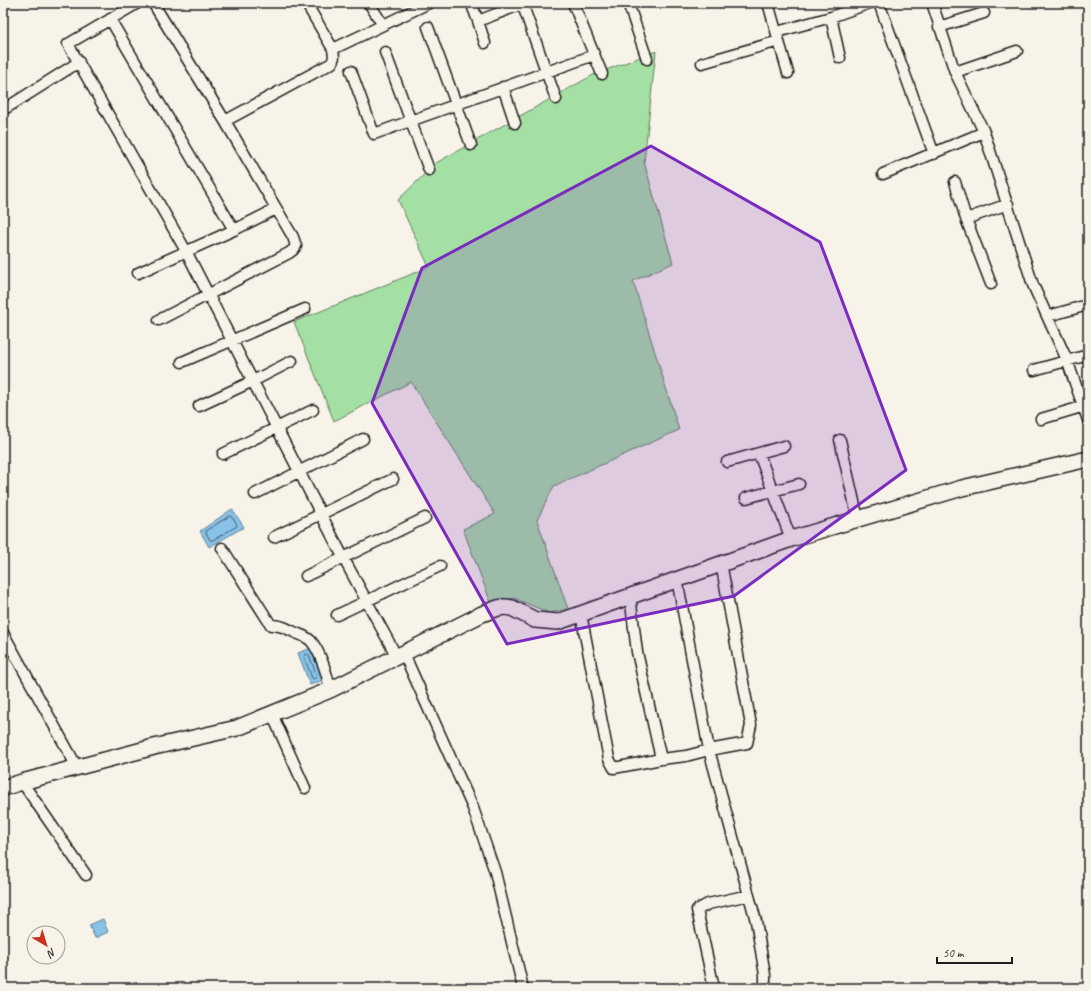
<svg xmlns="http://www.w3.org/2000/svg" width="1091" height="991" viewBox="0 0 1091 991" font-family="Caveat,sans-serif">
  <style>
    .green { fill: #a4dfa4; stroke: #607e60 }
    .water { fill: #88c2e7; stroke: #5d8096 }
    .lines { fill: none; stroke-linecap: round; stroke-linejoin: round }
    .shore { stroke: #475e6d; stroke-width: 1 }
    .street-casing { stroke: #1c1c1c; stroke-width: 13 }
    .secondary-casing { stroke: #1c1c1c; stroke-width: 18 }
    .street { stroke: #f7f3e8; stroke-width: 10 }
    .secondary { stroke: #f7f3e8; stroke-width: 15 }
    .marked { fill: #7b2cbf; fill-opacity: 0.2; stroke: #7b2cbf; stroke-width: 3; stroke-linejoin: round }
  </style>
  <rect width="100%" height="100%" fill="#f7f3e8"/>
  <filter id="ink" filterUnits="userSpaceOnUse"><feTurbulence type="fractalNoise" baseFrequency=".025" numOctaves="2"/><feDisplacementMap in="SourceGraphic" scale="8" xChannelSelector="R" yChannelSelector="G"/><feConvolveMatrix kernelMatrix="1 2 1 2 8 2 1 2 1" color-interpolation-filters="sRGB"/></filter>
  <g filter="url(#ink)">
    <path class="green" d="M656,51l-12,111 29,101 -40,18 46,149 -125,56 -17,34 31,89 -19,4 -35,-15 -23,5 -28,-74 32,-15 -84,-132 -77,39 -40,-99 135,-55 -31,-67 38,-37 157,-88z"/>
    <path class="water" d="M232,509l12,18 -35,20 -9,-16z
      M311,648l12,32 -13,5 -12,-32z
      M103,919l5,13 -13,6 -6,-13z"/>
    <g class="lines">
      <path class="shore" d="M230,516c3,1 7,7 7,10l-24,14h-3l-4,-7v-2z
        M307,654l2,1 8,21 -3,3 -2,-1 -8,-21 1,-2z"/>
      <g class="street-casing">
        <path id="street" d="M138,3l-70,41 118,207 158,308 53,98
          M153,3l72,118 68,116 3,9 -3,4 -4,3 -130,67
          M306,3l27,46
          M369,3l14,22
          M522,3l34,96
          M573,3l29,71
          M628,3l19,56
          M768,3l20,70
          M879,3l55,151
          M932,3l23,69 29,60 49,153 34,75 21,60
          M472,5l6,16 44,-17
          M831,17l9,41
          M110,19l124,211
          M478,21l7,22
          M428,27l43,118
          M939,27l45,-14
          M777,32l54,-15 39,-14
          M385,52l44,118
          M702,63l77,-22
          M351,71l23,63 220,-79
          M955,72l62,-21
          M503,87l12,36
          M3,110l76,-48
          M225,121l107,-58 2,-6 -1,-8 96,-46
          M883,174l101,-42
          M955,182l11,37 25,65
          M966,219l42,-15
          M138,273l96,-43 42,-21
          M1048,316l36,-10
          M182,362l123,-53
          M1034,370l54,-15
          M199,406l54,-25 39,-20
          M1041,419l47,-14
          M840,440l18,79
          M223,454l90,-44
          M759,454l32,85
          M727,462l57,-16
          M255,494l108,-55
          M746,498l53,-14
          M274,537l119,-58
          M222,548l49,77c9,0 15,3 23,7 6,3 12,4 17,9 9,10 17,35 19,49
          M306,576l119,-58
          M677,579l32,171 47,171 9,54v13
          M630,596l7,56 24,107
          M581,614l28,145 5,9 47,-9 25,-3 23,-6 38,-7 4,-18 -30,-162
          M337,615l103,-49
          M3,633l74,134
          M404,654l69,154 22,64 28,116
          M272,714l33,74
          M22,782l64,93
          M714,988l-17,-78 11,-6 41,-9"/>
      </g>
      <g class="secondary-casing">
        <path id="secondary" d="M3,788l19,-6 132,-35 83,-19 93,-38 152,-76 16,-6 7,-1 7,1 23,12 23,2 233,-83 171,-51 126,-29"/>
      </g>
      <use href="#street" class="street"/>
      <use href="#secondary" class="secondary"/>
    </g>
  </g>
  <path class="marked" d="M651,146l169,96 86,228 -172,126 -227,48 -135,-241 50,-135z"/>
  <rect width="1091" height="991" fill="none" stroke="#f7f3e8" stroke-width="16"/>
  <rect x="8" y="8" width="1075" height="975" fill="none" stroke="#1c1c1c" stroke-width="1.5" filter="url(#ink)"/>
  <g transform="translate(46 945) rotate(142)"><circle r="19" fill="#f7f3e8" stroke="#9f9d96"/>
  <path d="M0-3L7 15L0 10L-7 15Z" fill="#c8321e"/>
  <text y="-6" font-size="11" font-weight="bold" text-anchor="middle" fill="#1c1c1c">N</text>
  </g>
  <path d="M937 957v6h75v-6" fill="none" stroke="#1c1c1c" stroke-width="2"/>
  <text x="943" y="957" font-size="12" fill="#1c1c1c" stroke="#f7f3e8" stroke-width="3" paint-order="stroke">50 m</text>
</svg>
